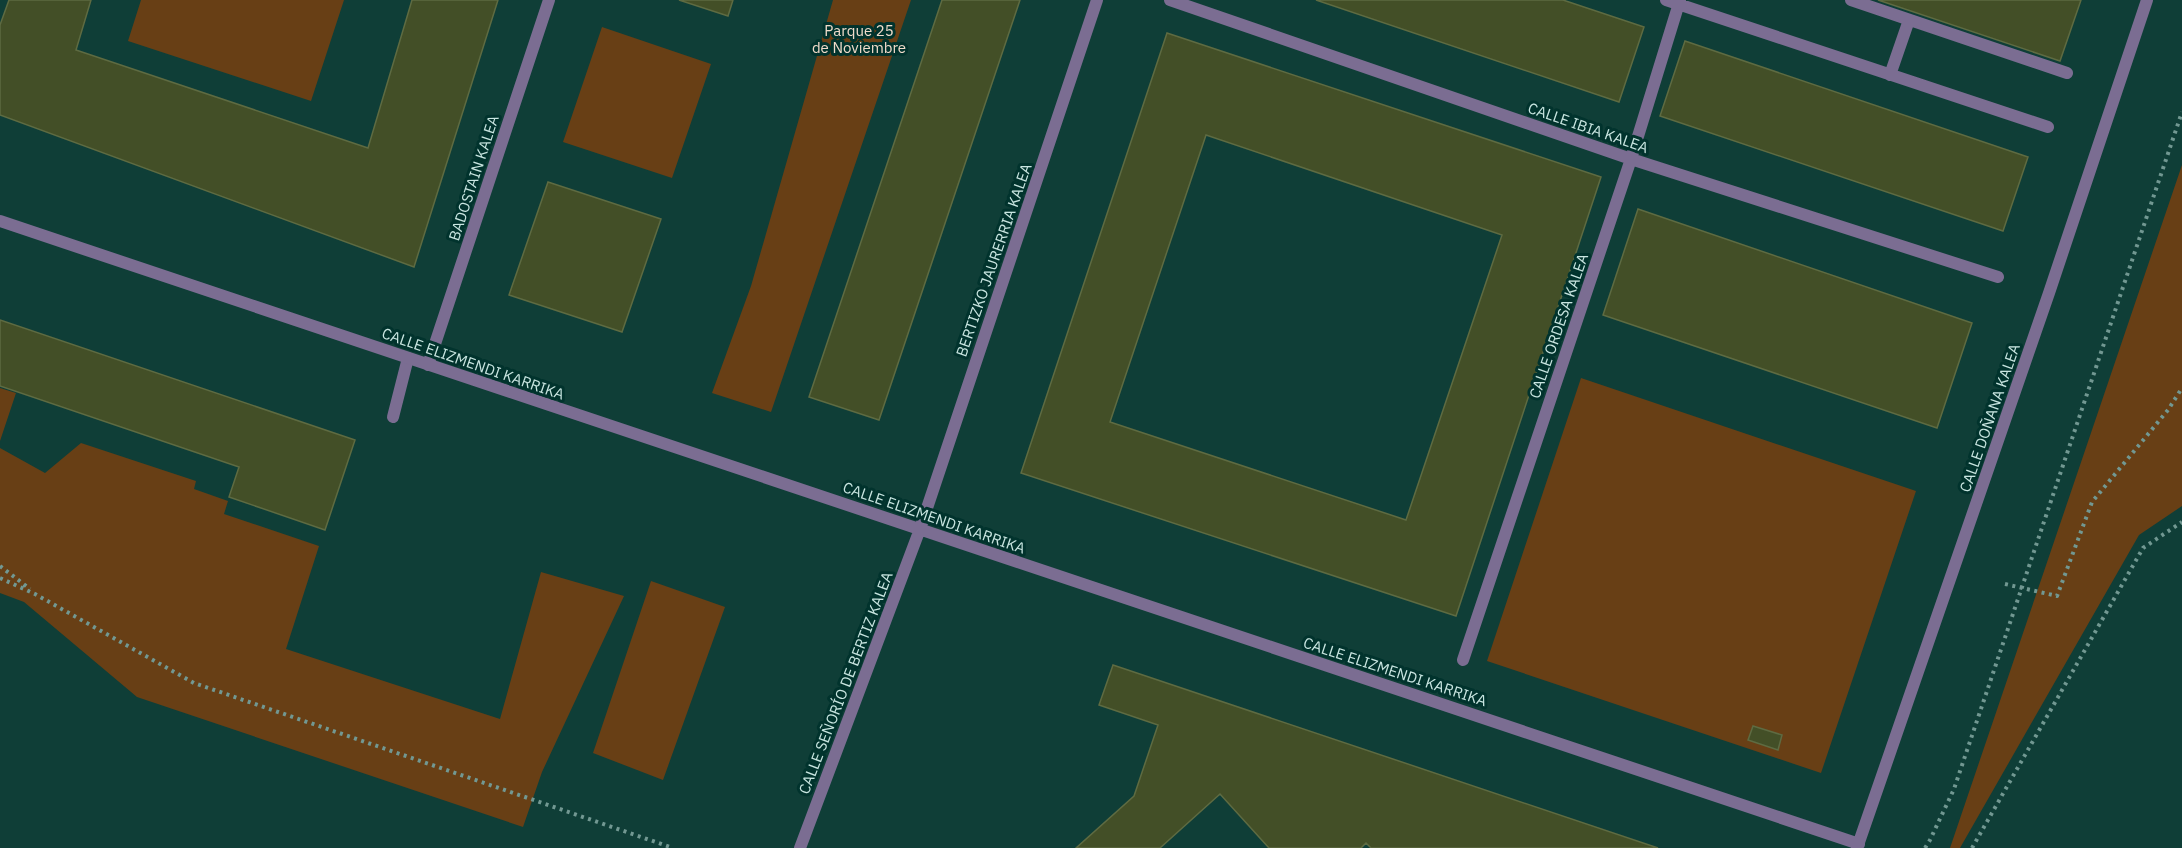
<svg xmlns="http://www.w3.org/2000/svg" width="2182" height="848" viewBox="0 0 2182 848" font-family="'IBM Plex Sans',sans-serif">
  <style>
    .green { fill: #683f15 }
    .building { fill: #434f27; stroke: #5e6b42; stroke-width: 1.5; fill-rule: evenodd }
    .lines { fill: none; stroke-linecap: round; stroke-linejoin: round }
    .path { stroke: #729892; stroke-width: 4; stroke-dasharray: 3 4.5; stroke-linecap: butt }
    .lane { stroke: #7b6d92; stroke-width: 12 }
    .street { stroke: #7b6d92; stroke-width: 12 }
    .labels { text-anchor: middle; stroke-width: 6; stroke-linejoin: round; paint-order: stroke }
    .park-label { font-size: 15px; fill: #f0dbca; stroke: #01332d }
    .street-label { font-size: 15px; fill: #c9e6e1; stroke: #01332d }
  </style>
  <rect width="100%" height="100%" fill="#0f3e37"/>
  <path class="green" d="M141,0h203l-33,101 -183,-60z
    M833,0h78l-140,412 -59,-19 39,-107z
    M602,27l109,37 -39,114 -109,-36z
    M2182,165v341l-43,29 -179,313h-10z
    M1581,378l335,113 -95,282 -334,-112z
    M0,388l16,5 -16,48z
    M81,443l115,38 -2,8 34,12 -4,13 95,32 -33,103 214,70 41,-147 83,24 -82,176 -19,55 -386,-130 -113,-95 -24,-9v-145l45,25z
    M651,581l74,26 -62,173 -70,-27z"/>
  <path class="building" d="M9,0h82l-15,50 292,98 44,-148h86l-84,267 -414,-152v-90z
    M679,0h54l-5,16z
    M942,0h78l-141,420 -70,-23z
    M1316,0h247l81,27 -25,75z
    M1878,0h203l-21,61z
    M1167,33l434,144 -145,439 -435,-143zM1206,135l296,100 -96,285 -296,-98z
    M1685,41l343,116 -25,74 -343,-115z
    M548,182l113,37 -39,113 -113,-37z
    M1638,209l334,114 -35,105 -334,-113z
    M0,320l355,120 -30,90 -96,-33 10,-30 -239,-81z
    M1113,665l545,183h-287l-5,-5 -5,5h-92l-49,-54 -60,54h-84l58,-52 24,-71 -59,-20z
    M1753,726l29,9 -4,15 -30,-10z"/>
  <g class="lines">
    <path class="path" d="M0,566l30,23
      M0,578l35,16 159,89 479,165
      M2005,584l52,12 35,-94 76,-92 14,-22
      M1925,848l5,-8 24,-51 228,-677
      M1972,848l171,-300 39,-26"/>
    <path class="lane" d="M393,417l15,-59"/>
    <path class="street" d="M1170,0l461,159 367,118
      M1666,0l382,127
      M1851,0l216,73
      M1890,75l19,-55
      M0,221l1859,623
      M428,365l121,-365
      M1463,660l168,-501 49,-159
      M800,848l120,-319 177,-529
      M1857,848l192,-555 98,-293"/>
  </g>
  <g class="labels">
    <g class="park-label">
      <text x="859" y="36">Parque 25<tspan x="859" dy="17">de Noviembre</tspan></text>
    </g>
    <g class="street-label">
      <text transform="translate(1588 128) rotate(19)" y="5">CALLE IBIA KALEA</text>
      <text transform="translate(474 178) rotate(-72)" y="5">BADOSTAIN KALEA</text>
      <text transform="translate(994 260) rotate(-71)" y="5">BERTIZKO JAURERRIA KALEA</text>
      <text transform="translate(1559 326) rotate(-71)" y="5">CALLE ORDESA KALEA</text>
      <text transform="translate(473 364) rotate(19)" y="5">CALLE ELIZMENDI KARRIKA</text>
      <text transform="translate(1990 418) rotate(-71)" y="5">CALLE DOÑANA KALEA</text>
      <text transform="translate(934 518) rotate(19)" y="5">CALLE ELIZMENDI KARRIKA</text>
      <text transform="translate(1395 672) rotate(18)" y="5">CALLE ELIZMENDI KARRIKA</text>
      <text transform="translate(846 683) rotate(-69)" y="5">CALLE SEÑORÍO DE BERTIZ KALEA</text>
    </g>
  </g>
</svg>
